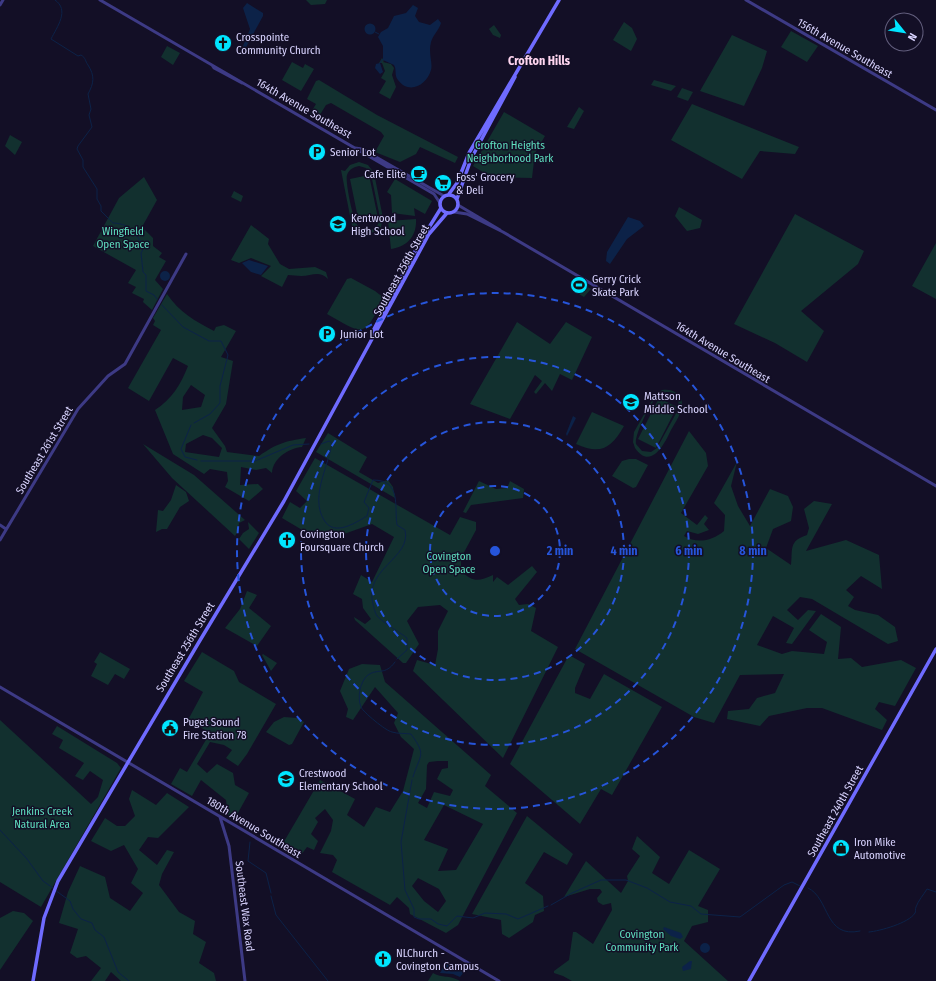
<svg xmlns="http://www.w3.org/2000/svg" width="936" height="981" viewBox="0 0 936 981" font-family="'Fira Sans Condensed',sans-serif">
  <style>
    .green { fill: #12302f; fill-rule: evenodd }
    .water { fill: #0c2248 }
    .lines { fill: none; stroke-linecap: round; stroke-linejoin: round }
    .stream { stroke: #0c2248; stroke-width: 1 }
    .tertiary { stroke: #3d3a85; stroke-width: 3 }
    .secondary { stroke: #6f6bff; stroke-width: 3.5 }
    .ring { fill: none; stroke: #2655da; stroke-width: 2; stroke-dasharray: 7 5 }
    .labels { text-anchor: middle; stroke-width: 3; stroke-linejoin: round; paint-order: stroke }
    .poi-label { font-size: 11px; fill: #d9d4ff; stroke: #130f26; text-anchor: start }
    .street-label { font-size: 11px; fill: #d9d4ff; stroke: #130f26 }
    .park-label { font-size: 11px; fill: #5fe0c0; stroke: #130f26 }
    .neighbourhood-label { font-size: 12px; font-weight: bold; fill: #ffd6f0; stroke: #130f26 }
    .centre { fill: #2655da; stroke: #130f26; stroke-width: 2 }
    .ring-label { font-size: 12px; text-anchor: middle; font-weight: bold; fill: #2655da; stroke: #130f26; stroke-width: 3; stroke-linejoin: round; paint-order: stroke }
  </style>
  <rect width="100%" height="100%" fill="#130f26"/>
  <path class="green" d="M306,0h21l-2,4 -14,1z
    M624,22l8,6 5,11 -6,12 -18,-11z
    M494,25l7,10 -1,3 -7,-3 -4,-6z
    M791,31l27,15 -11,16 -26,-15z
    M732,35l35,16 -5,17 -18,38 -44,-15z
    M167,46l13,7 -7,12 -12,-8z
    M382,58l2,3 -1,1 8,2 3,4 -2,7 4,12 -6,12 -11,-6 7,-12 -5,-3 4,-7 -3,-8h-3z
    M292,62l11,6 2,-4 9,5 -13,22 -19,-11z
    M319,80l58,35 81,42 -3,6 -35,-16 -4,7 -16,8 -25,-10 9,-16 -3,-4 -50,-29 -5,2 -8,13 -8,-4 6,-10 -9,-5 9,-18z
    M654,80l22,6 -5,5 -20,-6z
    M682,88l11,4 -5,9 -11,-4z
    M692,104l107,43 -4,7 -35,-3 -18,28 -71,-39z
    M579,107l5,4 -10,18 -7,-2z
    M504,112l41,24 -10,17 15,7v4l-16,-3 -2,17 -41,-1 -18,-11z
    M10,135l12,7 -7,13 -10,-9z
    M359,162l9,3 6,8 9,45 -2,9 -11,7 -17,-3 -12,-61 4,1 5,-6zM359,166l7,2 5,6 9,44c-1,11 -14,18 -22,8 -5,-5 -13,-45 -11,-51 2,-6 7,-8 12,-9z
    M369,175l9,43 -19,5 -9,-44z
    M144,177l13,23 -15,27 11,11v8l9,7 -3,4 7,4 -11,19 8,9 -11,21 -9,-8 1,-3 -12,-6 4,-6 -8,-4 8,-13 -43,-24 26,-48z
    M395,179l37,22 -7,13 -11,-6 1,8 -23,-3 -1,-18 -4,-3z
    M234,191l9,5 -2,6 -10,-5z
    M679,207l23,13 -2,8 -13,3 -12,-15z
    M795,214l69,37 -6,13 -57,47 23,20 -17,31 -32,-19 -41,-19z
    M416,219c1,17 -9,28 -25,30l-3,-28z
    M251,225l18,14 -1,5 12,20 9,5 26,-2 11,5 2,7c-9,-9 -16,-3 -27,-3 -4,0 -9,-1 -13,-1l-6,12 -21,-11 10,-10 -20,-8 -12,5 -8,-3z
    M936,243v56l-24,-13z
    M351,278l24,13 9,7c-21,40 -18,38 -57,16l20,-35z
    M577,281l14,8 -7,8 -12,-7z
    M167,294c12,18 28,27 47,37l2,-4 8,-2 12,6 -15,26 12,4 -7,43 -14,24 13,18 2,6 32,4c17,-12 26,-15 47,-18l-4,9c-13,1 -29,11 -30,26l-6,-5 -10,2 -15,-3 -1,18 18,-1 5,5 -14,12 -24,-14 3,-6 -1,-9 -17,-3 -6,5 -31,-20 -18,-44c17,-11 26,-26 33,-44l-15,-8 -24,43 -21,-13 33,-58 -8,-5 2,-4 -2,-3zM191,385l14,10 -4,12 -19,3 1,-13zM203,435l9,3 10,10 -3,9 -34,-5 1,-8z
    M517,322l33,22 16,-22 26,15 -20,43 -12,-6 -8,17 -7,-8 -9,11 -2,-2 8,-11 -7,-6 -25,44 -40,-15z
    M662,390c6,-1 10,0 15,3 12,11 0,26 -6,37 -6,13 -20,41 -36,18l-2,-6 1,-10 21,-37zM670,392l8,6 1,10 -22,40 -6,4 -9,-1 -6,-7c-2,-9 15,-42 22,-49 4,-3 8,-3 12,-3z
    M659,398l18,9 -21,41 -18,-9z
    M592,412l32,14c-13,23 -24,29 -48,18z
    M689,431l17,22 2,13 -27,47 16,12 8,-10 3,3 -4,6 5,6 -11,4 -11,-3 -3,5c13,8 28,5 40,-5l1,-16 -11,-12 23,-41 -6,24 7,20 12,20 20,-37 18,7 5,11 -2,14 -18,8 -7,19 25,17c2,-15 -3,-24 16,-30l2,-7 -5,-19 10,-8 18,3 -26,47 40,-11 33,15 3,34 -21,-13 -15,14 8,7 -6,9 7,4 23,5 17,12 3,14 -10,3 -76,-45 -12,-2 -13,13 11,10 10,-10 8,1 -24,33 -6,-1 8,-15 -21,-12 -16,29 25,9 10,-3 32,3 3,-12 -18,-12 12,-16 20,13 -3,32 13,-1 11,9 39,-7 15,8 -21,38 -16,-4 -4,7 12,11 -5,10 -60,-22h-15l-38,8 -9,10 -33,-7 1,-8 21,-2 8,-11 18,-5 9,-19 -44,1 -26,48 -20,-6 -119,-68z
    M328,433l39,24 -8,15 19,11 10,-3 5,7 2,11 -79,-46z
    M143,444l51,31 51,45 -6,3 -1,8 -3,5 -63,-58z
    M315,458l135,77 10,-18 16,5v8l-15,28v13c12,11 17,11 32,4v7l4,-5 11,8 24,-19 5,6 -22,27 4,6 9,-1 8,4 -5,23 27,16 -55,111 -90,-87 4,-11 18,5 3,-16v-18l10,-20 -8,-6 -22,2 -11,14 12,23 -13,19h-3l-48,-43 -1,-3 11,7 6,-5 -8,-11 -1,-9 -9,-5 8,-19 11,7 22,-45 -22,-13 -28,10h-35l-27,-16 8,-16 10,6 7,-7 -11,-10z
    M629,459h7l12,6 -12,22 -3,1 -21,-12 10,-15z
    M479,481l17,8 11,-1 3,-7 14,8 -1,9 -52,7 -5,8 -3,-1z
    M176,485l10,7 3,9 -9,6 -13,22h-5l-6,3 2,-22 5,1 8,-11z
    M248,522l11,11 -10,16 -10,-10 4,-6 6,-4z
    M247,591l10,4 -8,13 22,18 -14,20 -32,-18 15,-19z
    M100,652l30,17 -6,10 -9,-5 -7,11 -17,-9 6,-12 -3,-2z
    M202,652l32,19 5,11 37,22 -29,50 -9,12 -12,-8 6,-8 -8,-5 -14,-3 -13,22 10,9 10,-9 16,9 2,12 14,8 -15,27 -6,-4 -2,-16 -25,-20 -9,16 -21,-12 9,-16 7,4 23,-39 -22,-13 15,-28 -19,-11z
    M263,654l14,9 -6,8 -9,-16z
    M569,655l16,9 -10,24v5l15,6 14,-25 58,33 -50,88 -11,-6 -21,35 -70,-60z
    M362,664l18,1 5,17 106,93 -6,11 32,27 -59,112 -12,8 -36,-19 -1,-6 -12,-11 -7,8 -58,-33 5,-12 -4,-5 -13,-2 11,-22 2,-11 -8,-11 -10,9 3,4 -7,12 7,7 -4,9 -7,-3 -6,8 -19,-10 38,-65 35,19 -8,16 17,12 12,-20 14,5 13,-21 11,-42 -13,-12 -7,-14 4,-10 -23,-26 -22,33 -7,-3 2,-8 -8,-18 9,-22zM438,761h10v7l-6,1 -5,10 16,11 -3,6 -16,-4 -7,16 -9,-5 8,-14 1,-24 2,-3zM444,805l39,19 -27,46 -18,1 10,-22 -24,-9zM418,878l21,11 7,12 -8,11 -14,-11 -12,-15z
    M284,717l13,1 7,4 -12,22 -3,1 -23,-13 8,-10z
    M0,720l91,84 7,-7 5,-17 -13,-9 -7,9 -8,-4 9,-13 -25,-15 4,-8 -11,-6 5,-8 60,37 4,5 -80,139 -41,-25z
    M132,790l24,15 11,-12 22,14 -31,31 -10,-1 -9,13 18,15 10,-15 7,2 -12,22 -3,11 20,27 16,9 -2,13 13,8 -7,21 15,10 2,8h-95l-10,-9 -6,9h-14l10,-13 -15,-12 -9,2 -7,-5 8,-24 -19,-6 9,-31 12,-26 25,11 5,21 20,13 13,-18 -12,-10 7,-14 -14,-24 -13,6 -20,-10 14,-23 12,8h8l10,-10 -6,-17z
    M527,816l46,38 -6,11 -23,-13 -19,31 18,13 1,15 -9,4 -2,7 -24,16 -7,-4 -1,-14 -29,-6z
    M637,836l23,21 -8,16 17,11 20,-34 31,19 -22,37 10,4v12l-16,4 -8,15 44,40h-156l-9,-5 -9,-3v-2l15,-11 4,-28h3l17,12 19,-34 -1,-7 -8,2 -5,-3 -1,-4 5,-6 -2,-3h-10l-26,8 22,-36 35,32 7,-12 -1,-5 13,-20 -8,-7z
    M13,911l11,2 9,8 -33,49v-52z
    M433,973c10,6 15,1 27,8h-32z"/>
  <path class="water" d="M247,3l16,10v3l-18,33 -2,-3 7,-17 -7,-21z
    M413,5l5,3 -3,8 4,6 11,3 8,-6 3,4c-2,7 -8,12 -10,19 -3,11 2,21 0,28 -4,15 -22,25 -33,10 -4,-5 -1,-10 -4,-15l-11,-5v-14l-5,-9 3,-5 7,-4 6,-12 12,-3z
    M364.5 29a5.5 5.5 0 1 1 11 0a5.5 5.5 0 1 1-11 0Z
    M380,63l3,9 -3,2 -5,-6 1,-4z
    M628,217l12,4 4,5 -17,13 -17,25 -4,-3 1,-9z
    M249,260l19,6 -7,9 -10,-3 -9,-9z
    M160 276a5 5 0 1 1 10 0a5 5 0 1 1-10 0Z
    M573,416l3,2 -9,18 -1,-2z
    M664,927l17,6 2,4 -3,2 -9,-3 -8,-7z
    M700 948a5 5 0 1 1 10 0a5 5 0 1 1-10 0Z
    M690,961h2l-1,8 -8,2 -1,-4z
    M449,962l15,10 -4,5 -7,-3 -13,-1 3,-6z"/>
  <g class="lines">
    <path class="stream" d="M55,0c15,10 2,27 -4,39l27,17 3,-1c5,3 4,6 7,10 7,11 6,18 0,29l3,15 -2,6 3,12 -14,19 -1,3 6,11v7l14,22v10l4,7v5l12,12c20,1 20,11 32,23l-4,7 2,19 3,3v16l8,4 3,4
      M375,32l4,2
      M380,63l3,-4
      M162,305l21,22 26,14h12l7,14 -8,31v17l-10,11 -16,9
      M191,425l-10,24 4,8 12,3
      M321,444l8,-3 3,2c-4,25 -22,54 -8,77 10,17 31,3 43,-4l2,-8 -5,-6 9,-22c29,0 21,27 24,45l8,5c7,28 -42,39 -32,74 1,4 2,9 4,12 8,8 21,15 30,22v12l-10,9
      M201,461h54l38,-16 16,-1
      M395,662c-10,14 -17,6 -27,13 -8,6 -11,23 -7,32 2,5 25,24 31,25 6,2 13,1 19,2 16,22 9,20 2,43
      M412,780l-11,62 4,48 9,19v8l5,2h12l7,5 9,2 10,-10 16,2 12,-5 21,1 12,5 30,-13
      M0,830l27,29 16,22 10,7
      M250,842l-2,19 18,12 5,20
      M808,888c22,10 16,51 52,43
      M55,890l15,11 3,8 8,10 11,4 3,7 9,7 14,35 11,9
      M271,896l5,19 52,66
      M551,905l21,-12 29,-13h25l21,8 23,14 21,4 10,8 39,3 44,-32 8,-3 8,4
      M869,932c11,-1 40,-9 46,-19 1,-1 0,-4 1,-6 2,-6 8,-13 11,-18l9,3"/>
    <path class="tertiary" d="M100,0l334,194 6,9
      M746,0l190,110
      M0,5l3,-5
      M212,65l2,3 28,15
      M355,148l7,1 82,47
      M458,205l42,25
      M454,212l13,2 36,18 433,254
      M0,525l6,4
      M0,540l78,-131 30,-33 17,-12 61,-110
      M0,687l499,294
      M220,817l9,29 16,135"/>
    <path class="secondary" d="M449,194l8,-11 12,-30 90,-153
      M440 204a9 9 0 1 1 18 0a9 9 0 1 1-18 0Z
      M457,199l14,-40 44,-82
      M372,337l1,-6 47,-89 21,-34
      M33,981l11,-63 14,-37 141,-239 85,-141 145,-267 18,-21
      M749,981l187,-332"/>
  </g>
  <g class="ring">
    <circle cx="495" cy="551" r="65"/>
    <circle cx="495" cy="551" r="129"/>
    <circle cx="495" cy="551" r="194"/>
    <circle cx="495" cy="551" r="258"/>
  </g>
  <defs>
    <g id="church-disc" transform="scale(0.9)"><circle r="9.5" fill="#00e5ff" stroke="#130f26"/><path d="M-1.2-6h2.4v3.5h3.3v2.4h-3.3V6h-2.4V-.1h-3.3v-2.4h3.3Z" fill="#111"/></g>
    <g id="parking-disc" transform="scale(0.9)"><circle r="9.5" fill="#00e5ff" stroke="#130f26"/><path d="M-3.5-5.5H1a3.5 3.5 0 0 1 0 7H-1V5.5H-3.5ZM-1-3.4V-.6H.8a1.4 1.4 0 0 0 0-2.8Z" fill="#111"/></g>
    <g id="cafe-disc" transform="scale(0.9)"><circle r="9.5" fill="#00e5ff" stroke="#130f26"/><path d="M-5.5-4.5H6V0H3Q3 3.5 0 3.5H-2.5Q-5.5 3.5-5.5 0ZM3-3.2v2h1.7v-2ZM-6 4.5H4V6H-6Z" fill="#111"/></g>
    <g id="supermarket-disc" transform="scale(0.9)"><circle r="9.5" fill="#00e5ff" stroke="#130f26"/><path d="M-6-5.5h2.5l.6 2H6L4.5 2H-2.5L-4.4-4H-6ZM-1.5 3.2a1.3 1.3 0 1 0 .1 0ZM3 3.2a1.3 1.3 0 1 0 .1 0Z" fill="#111"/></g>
    <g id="school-disc" transform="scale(0.9)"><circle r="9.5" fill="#00e5ff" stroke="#130f26"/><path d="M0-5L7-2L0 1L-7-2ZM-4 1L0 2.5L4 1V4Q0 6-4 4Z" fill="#111"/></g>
    <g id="stadium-disc" transform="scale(0.9)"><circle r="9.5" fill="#00e5ff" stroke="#130f26"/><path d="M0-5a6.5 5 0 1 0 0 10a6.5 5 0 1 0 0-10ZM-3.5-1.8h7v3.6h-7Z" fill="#111"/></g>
    <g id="civic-disc" transform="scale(0.9)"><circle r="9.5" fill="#00e5ff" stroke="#130f26"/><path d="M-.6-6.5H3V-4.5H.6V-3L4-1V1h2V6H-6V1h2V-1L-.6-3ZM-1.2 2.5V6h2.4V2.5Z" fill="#111"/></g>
    <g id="shop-disc" transform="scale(0.9)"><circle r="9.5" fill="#00e5ff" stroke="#130f26"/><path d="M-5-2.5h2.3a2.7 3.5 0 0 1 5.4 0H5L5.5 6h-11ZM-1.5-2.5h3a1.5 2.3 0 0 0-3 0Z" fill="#111"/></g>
  </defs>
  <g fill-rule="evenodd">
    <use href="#church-disc" x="223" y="43"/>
    <use href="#parking-disc" x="317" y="152"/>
    <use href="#cafe-disc" x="419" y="174"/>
    <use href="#supermarket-disc" x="443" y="183"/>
    <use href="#school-disc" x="338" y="224"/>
    <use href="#stadium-disc" x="579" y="285"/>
    <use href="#parking-disc" x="327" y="334"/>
    <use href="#school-disc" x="631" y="402"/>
    <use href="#church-disc" x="287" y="540"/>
    <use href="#civic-disc" x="170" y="728"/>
    <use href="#school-disc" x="286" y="779"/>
    <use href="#shop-disc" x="841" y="848"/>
    <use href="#church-disc" x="383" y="959"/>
  </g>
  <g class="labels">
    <g class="poi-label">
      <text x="236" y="41">Crosspointe<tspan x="236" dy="13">Community Church</tspan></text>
      <text x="330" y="156">Senior Lot</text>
      <text x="406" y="178" text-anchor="end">Cafe Elite</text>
      <text x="456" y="181">Foss' Grocery<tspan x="456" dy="13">&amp; Deli</tspan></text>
      <text x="351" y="222">Kentwood<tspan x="351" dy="13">High School</tspan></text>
      <text x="592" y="283">Gerry Crick<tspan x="592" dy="13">Skate Park</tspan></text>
      <text x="340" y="338">Junior Lot</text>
      <text x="644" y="400">Mattson<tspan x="644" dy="13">Middle School</tspan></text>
      <text x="300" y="538">Covington<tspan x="300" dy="13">Foursquare Church</tspan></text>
      <text x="183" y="726">Puget Sound<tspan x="183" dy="13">Fire Station 78</tspan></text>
      <text x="299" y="777">Crestwood<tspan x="299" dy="13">Elementary School</tspan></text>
      <text x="854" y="846">Iron Mike<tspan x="854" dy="13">Automotive</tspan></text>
      <text x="396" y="957">NLChurch -<tspan x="396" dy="13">Covington Campus</tspan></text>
    </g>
    <g class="street-label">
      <text transform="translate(845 48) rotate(30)" y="4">156th Avenue Southeast</text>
      <text transform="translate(304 108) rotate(30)" y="4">164th Avenue Southeast</text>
      <text transform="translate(401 270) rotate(-61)" y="4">Southeast 256th Street</text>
      <text transform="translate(723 352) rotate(31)" y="4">164th Avenue Southeast</text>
      <text transform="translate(44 450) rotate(-59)" y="4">Southeast 261st Street</text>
      <text transform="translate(185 647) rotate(-59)" y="4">Southeast 256th Street</text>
      <text transform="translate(835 811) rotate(-61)" y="4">Southeast 240th Street</text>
      <text transform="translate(254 827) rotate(31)" y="4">180th Avenue Southeast</text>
      <text transform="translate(245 906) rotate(83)" y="4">Southeast Wax Road</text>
    </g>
    <g class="park-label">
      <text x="510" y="149">Crofton Heights<tspan x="510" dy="13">Neighborhood Park</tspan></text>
      <text x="123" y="235">Wingfield<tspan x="123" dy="13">Open Space</tspan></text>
      <text x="449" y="560">Covington<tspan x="449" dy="13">Open Space</tspan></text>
      <text x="42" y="815">Jenkins Creek<tspan x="42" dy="13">Natural Area</tspan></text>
      <text x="642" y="938">Covington<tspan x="642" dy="13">Community Park</tspan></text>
    </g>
    <g class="neighbourhood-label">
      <text x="539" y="65">Crofton Hills</text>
    </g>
  </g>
  <circle cx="495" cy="551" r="6" class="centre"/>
  <g class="ring-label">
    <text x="560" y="555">2 min</text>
    <text x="624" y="555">4 min</text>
    <text x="689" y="555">6 min</text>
    <text x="753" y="555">8 min</text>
  </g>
  <g transform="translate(904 32) rotate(120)"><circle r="19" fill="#130f26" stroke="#625e7d"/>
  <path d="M0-3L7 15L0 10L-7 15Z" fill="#00e5ff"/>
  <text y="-6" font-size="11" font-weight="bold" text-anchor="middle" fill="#d9d4ff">N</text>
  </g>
</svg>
